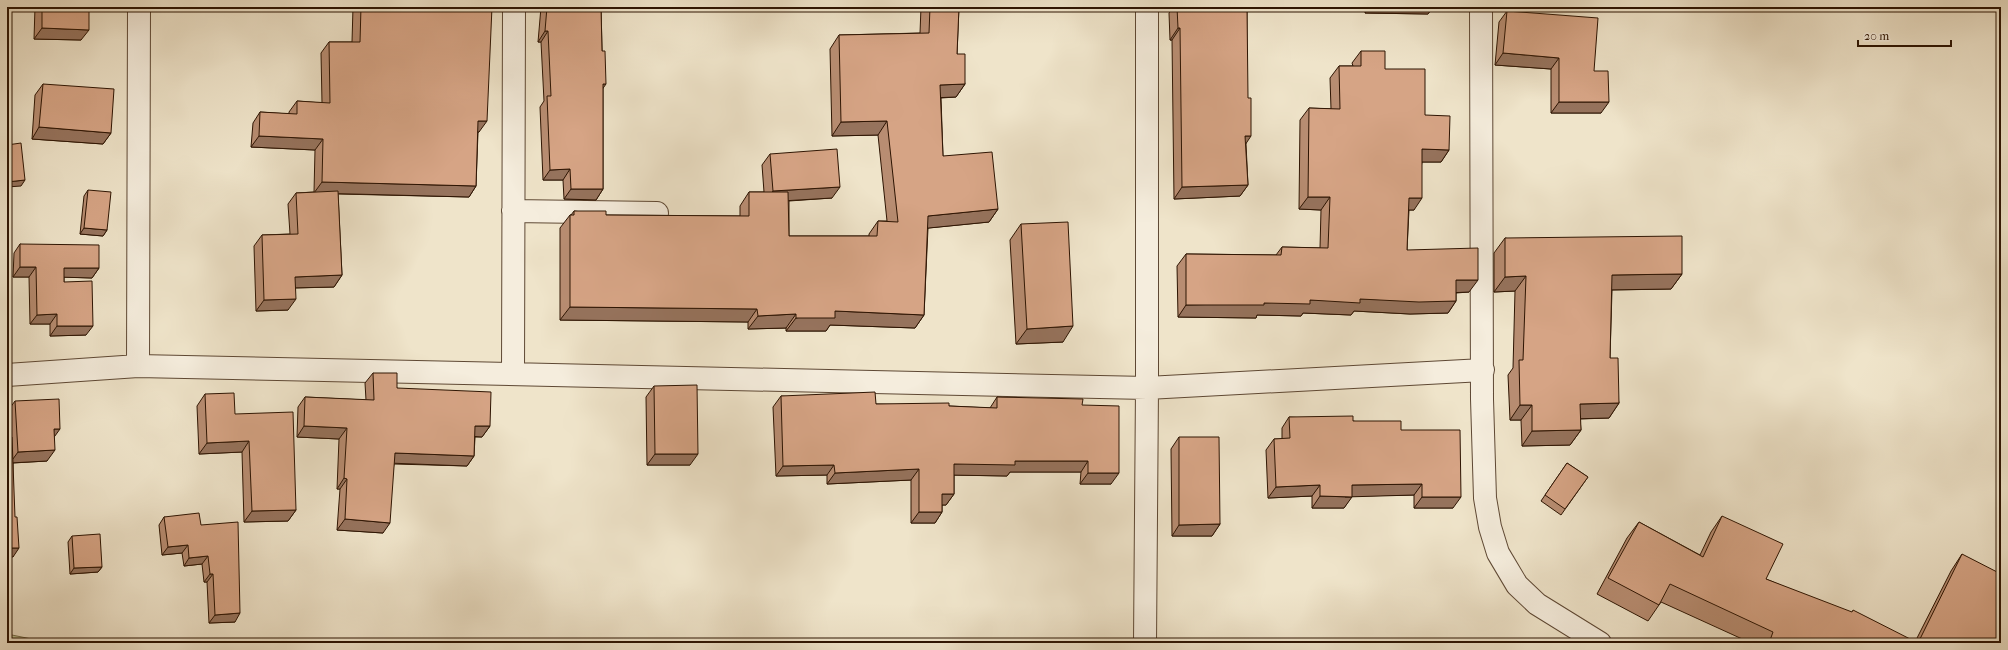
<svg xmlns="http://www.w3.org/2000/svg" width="2008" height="650" viewBox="0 0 2008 650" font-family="'IM FELL French Canon',serif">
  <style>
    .green { fill: #bdc394; stroke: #756c4b }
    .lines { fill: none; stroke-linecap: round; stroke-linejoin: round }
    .minor-casing { stroke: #5e4834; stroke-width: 24 }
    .minor { stroke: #f5eddd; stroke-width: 22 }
    .wall { fill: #b88d72; stroke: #2d1402 }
    .shaded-wall { fill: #96735d; stroke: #2d1402 }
    .building { fill: #d6a485; stroke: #2d1402 }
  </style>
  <rect width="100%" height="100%" fill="#efe4ca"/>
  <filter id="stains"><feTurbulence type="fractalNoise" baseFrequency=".005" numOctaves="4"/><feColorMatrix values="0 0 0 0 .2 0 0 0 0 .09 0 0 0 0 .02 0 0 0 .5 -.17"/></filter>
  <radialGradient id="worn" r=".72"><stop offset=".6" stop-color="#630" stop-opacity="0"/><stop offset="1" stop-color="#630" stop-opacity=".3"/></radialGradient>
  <path class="green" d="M7,634l44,9h-44z"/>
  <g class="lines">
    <g class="minor-casing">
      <path id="minor" d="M1481,7l1,392 3,99 5,29 8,26 19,32 20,19 63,39
        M513,211l144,2
        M138,366l1,-359
        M513,374l1,-367
        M7,375l131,-9 1009,22 336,-18
        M1145,643l2,-255v-381"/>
    </g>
    <use href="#minor" class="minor"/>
  </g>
  <path class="wall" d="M35,7h54l-8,33 -47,-1z
    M353,7h139l-13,125h-1l-2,54 -7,11 -131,-3 4,81 -8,12 -39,1 -7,22 -32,1 -2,-65 8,-11 28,-1 -2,-30 8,-11 18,-1 1,-42 -64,-3 2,-24 7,-11 29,2v-2l8,-11 25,2 -1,-50 8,-11h23z
    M541,7h60l2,82v100l-7,11 -32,-1 -1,-19h-20l-3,-73 4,-6 -3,-59h-3z
    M921,7h38l-2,47 8,30 -9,13 -15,1 2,58 55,53 -9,13 -61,6 -4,87 -9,13 -85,-3 -4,6h-40v-3l-38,1v-7l-188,-2v-92l10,-13h1l3,-4 32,4 134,1v-10l9,-14h15l-2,-27 8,-11 62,44 -43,3v35h80v-2l9,-13h9l-9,-86 -46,1 -2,-87 9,-14 81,-2z
    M1173,7h74l-1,137 2,41 -8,11 -66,3 -2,-159h-2l-1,-27z
    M1365,7h68l-5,7 -63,-1z
    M1507,11l87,60 7,42h-50v-44l-56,-4 4,-43z
    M1361,51l24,18 40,46 24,35 -8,12h-19l-8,48h-5l-2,40 62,42 -13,1v8l-8,12 -38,1 -56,-3 -3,4 -48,-2 -2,3 -44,-1 -1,3 -78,-1 -1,-51 9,-12 90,1 6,-8 38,1 1,-38 -22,-1 1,-89 9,-12 22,1 -1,-31 9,-12h14l-1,-3z
    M43,84l68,49 -8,11 -71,-5 3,-44z
    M88,190l19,40 -4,6 -23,-2 4,-38z
    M1021,224l42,118 -47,2 -6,-104z
    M1505,238l177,36 -11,15 -59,1 -2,68 9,45 -10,15 -29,1 1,11 -11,15 -48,1 -1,-26h-11l-2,-45 5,-7 2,-77 -21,1v-39z
    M20,244l79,24 -7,10 -28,-1v5l22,53 -36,1v-12h-20l-1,-47h-16l1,-24z
    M373,373l24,15 93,38 -8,11h-7l-1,19 -7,10 -73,-2 -11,69 -46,-3 3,-41h-3l2,-50 -42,-2 1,-30 7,-10 61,3 -1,-17z
    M654,386l36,79h-43l-1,-68z
    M205,394l30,20 61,96 -8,11 -44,1 -2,-70 -43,2 -2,-48z
    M781,396l95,8 73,2 41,2 7,-11 85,8 29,79h-31l1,-12h-71l-3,4 -53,-1v19l-8,11h-4v7l-7,11h-24v-43l-84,4v-9l-51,1 -3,-69z
    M15,401l39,37 -7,23 -34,2v94l-6,-145z
    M1289,417l64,4 48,9 52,78h-39v-13l-62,1 -8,12h-32v-12l-44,2 -2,-48 8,-11h8v-11z
    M1179,437l41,87 -8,12h-40l-1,-87z
    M1567,463l21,14 -27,38 -20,-14z
    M1722,516l44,63 149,63 36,-71 11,-17 39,89h-250l-90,-41 -13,19 -51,-27 30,-56 12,-16 61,33 11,-23z
    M164,517l37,8 34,97 -26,1 -2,-41h-3l-2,-18 -18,2 -2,-13 -20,2 -3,-30z
    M72,536l30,31 -4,5 -28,2 -2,-32z"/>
  <path class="shaded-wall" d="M1370,7h63l-5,7 -63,-1z
    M42,28l47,2 -8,10 -47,-1z
    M1178,28h2l-8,12h-2z
    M545,31h3l-7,11h-3z
    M1503,53l56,5 -8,11 -56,-4z
    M603,84h3l-7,10z
    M965,84l-9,13 -25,1 9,-13z
    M1559,102h50l-8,11h-50z
    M478,121h9l-8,11h-8z
    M887,121l-9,14 -46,1 9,-14z
    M39,127l72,6 -8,11 -71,-5z
    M259,136l64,3 -8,11 -64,-3z
    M1245,136h6l-8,12z
    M1422,149l27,1 -8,12h-27z
    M570,169l-7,11h-20l7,-10z
    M25,180l-4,6 -14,1v-5z
    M322,182l154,4 -7,11 -155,-4z
    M1248,185l-8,11 -66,3 8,-12z
    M840,187l-8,11 -67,4 8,-11z
    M571,189h32l-7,11 -32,-1z
    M1308,197h22l-9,13 -22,-1z
    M1409,198h13l-8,12h-14z
    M998,209l-9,13 -70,7 9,-13z
    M84,228l23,2 -4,6 -23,-2z
    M20,267h16l-7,10h-16z
    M64,268h35l-7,10 -35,-1z
    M1682,274l-11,15 -69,1 10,-15z
    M342,275l-8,12 -47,1 8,-11z
    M1526,276l-11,15 -21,1 11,-15z
    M1456,280h22l-9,12 -22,1z
    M296,299l-8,11 -32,1 8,-11z
    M1360,299l96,2 -8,12 -38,1 -56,-3 -3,4 -48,-2 -2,3 -44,-1 -1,3 -78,-1 8,-12 78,-2 46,-3z
    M570,307l187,2 -9,13 -188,-2z
    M835,311l89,4 -9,13 -85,-3 -4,6h-40l10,-13z
    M57,314l-7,10h-20l7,-9z
    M796,314l-10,14 -38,1 10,-13z
    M57,326h36l-7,9 -36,1z
    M1073,326l-10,16 -47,2 11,-15z
    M1619,403l-10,15 -40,1 11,-15z
    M1520,405h12l-11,15h-11z
    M304,426l43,2 -8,11 -42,-2z
    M475,426h15l-8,11 -14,-1z
    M54,429h6l-8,11z
    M1581,430l-11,15 -48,1 10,-15z
    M249,441l-7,11 -43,2 8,-11z
    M55,450l-8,11 -37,2 8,-11z
    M395,453l79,3 -7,10 -79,-3z
    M655,454h43l-8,11h-43z
    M1015,461h73l-7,11h-71l-3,4 -60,-1 7,-11z
    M834,465l-7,10 -51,1 7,-10z
    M919,469l-8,11 -84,4 8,-11z
    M1088,473h31l-8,11h-31z
    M344,478l3,1 -7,10h-3z
    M1422,484l-8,11 -69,2 7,-12z
    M1320,485l-8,11 -44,2 8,-11z
    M942,494h12l-8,11h-11z
    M1320,496l32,1 -8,11h-32z
    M1422,497h39l-8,11h-39z
    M296,510l-8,11 -44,1 8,-11z
    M919,512h23l-7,11h-24z
    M345,519l45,4 -7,10 -46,-3z
    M1220,524l-8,12h-40l7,-11z
    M188,545l-6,8 -20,2 6,-8z
    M7,548h12l-6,9h-6z
    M208,556l-6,8 -18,2 5,-8z
    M102,567l-4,5 -28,2 4,-6z
    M210,574h3l-6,8h-3z
    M240,613l-5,9 -26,1 6,-8z"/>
  <path class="building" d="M42,7h47v23l-47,-2z
    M361,7h131l-5,114h-9l-2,65 -154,-4 1,-43 -64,-3 1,-24 37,2v-13l33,2 -1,-61h31z
    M547,7h54l1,44h3l1,33h-3v105h-32l-1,-20 -20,1 -3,-74h4l-3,-65h-3z
    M930,7h29l-2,47h8v30l-25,1 3,71 49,-4 6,57 -70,7 -4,99 -89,-4v7h-39v-4l-38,2 -1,-7 -187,-2v-92h4v-4h32v4l143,1v-24h39l1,44h88l1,-15 20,1 -11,-101 -46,1 -2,-87 90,-2z
    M1177,7h70l1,91h3v38h-6l3,49 -66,2 -2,-159h-2z
    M1507,11l91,7 -4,53h14l1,31h-50v-44l-56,-5z
    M1361,51h24v18h40v46l25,1 -1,34 -27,-1v49h-13l-2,52 71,-2v32h-22v21l-37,1 -59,-3v4l-50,-3v4l-46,-1v2h-78v-51l95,1 1,-8 46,1 2,-51h-22l1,-89 31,1 -1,-43h22z
    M43,84l71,5 -3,44 -72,-6z
    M21,143l4,37 -18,2v-37z
    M837,149l3,38 -67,4 -3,-37z
    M88,190l23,2 -4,38 -23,-2z
    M338,191l4,84 -47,2 1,22 -32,1 -2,-65 36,-1 -2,-41z
    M1068,222l5,104 -46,3 -6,-105z
    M1682,236v38l-70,1 -2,83h8l1,45 -39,1 1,26 -49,1v-26h-12l-1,-45h4l3,-84 -21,1v-39z
    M20,244l79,1v23h-35v14l28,-1 1,45h-36v-12l-20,1 -1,-48h-16z
    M373,373h24v15l94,4 -1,34h-15l-1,30 -79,-3 -5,70 -45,-4 2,-40 -3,-1 3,-50 -43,-2 1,-29 69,3z
    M697,385l1,69h-43l-1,-68z
    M875,392l1,12 73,-1v3l48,2v-11l86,2 -1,6 37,1v67h-31v-12h-73v4l-61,-1v30h-12v18h-23v-43l-84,4 -1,-8 -51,1 -2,-70z
    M234,393l1,21 58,-2 3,98 -44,1 -3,-70 -42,2 -2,-49z
    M59,399l1,30h-6l1,21 -37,2 -3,-51z
    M1353,416v5h48v9h59l1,67h-39v-13l-70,1v12l-32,-1v-11l-44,2 -2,-48 16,-1 -1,-21z
    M7,437h5l3,80h2l2,31h-12z
    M1179,437h40l1,87 -41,1z
    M1567,463l21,14 -23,32 -20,-14z
    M199,513l2,12 37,-3 2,91 -25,2 -2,-41h-3l-2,-18 -19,2 -1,-13 -20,2 -4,-30z
    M1722,516l61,28 -17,35 86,33 1,-2 65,33h-149l4,-11 -103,-48 -11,21 -51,-27 31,-56 64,35z
    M100,534l2,33 -28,1 -2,-32z
    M1962,554l39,20v69h-83z"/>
  <rect width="2008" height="650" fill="none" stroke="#efe4ca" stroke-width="24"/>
  <rect x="8" y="8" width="1992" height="634" fill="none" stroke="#2d1402" stroke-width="2"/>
  <rect x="12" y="12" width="1984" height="626" fill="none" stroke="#2d1402"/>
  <path d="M1858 40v6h93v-6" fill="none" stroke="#2d1402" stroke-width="2"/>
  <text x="1864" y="40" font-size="12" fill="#2d1402" stroke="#f5eddd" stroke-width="3" paint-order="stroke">20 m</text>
  <rect width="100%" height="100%" filter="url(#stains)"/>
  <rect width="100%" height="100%" fill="url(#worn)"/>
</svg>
